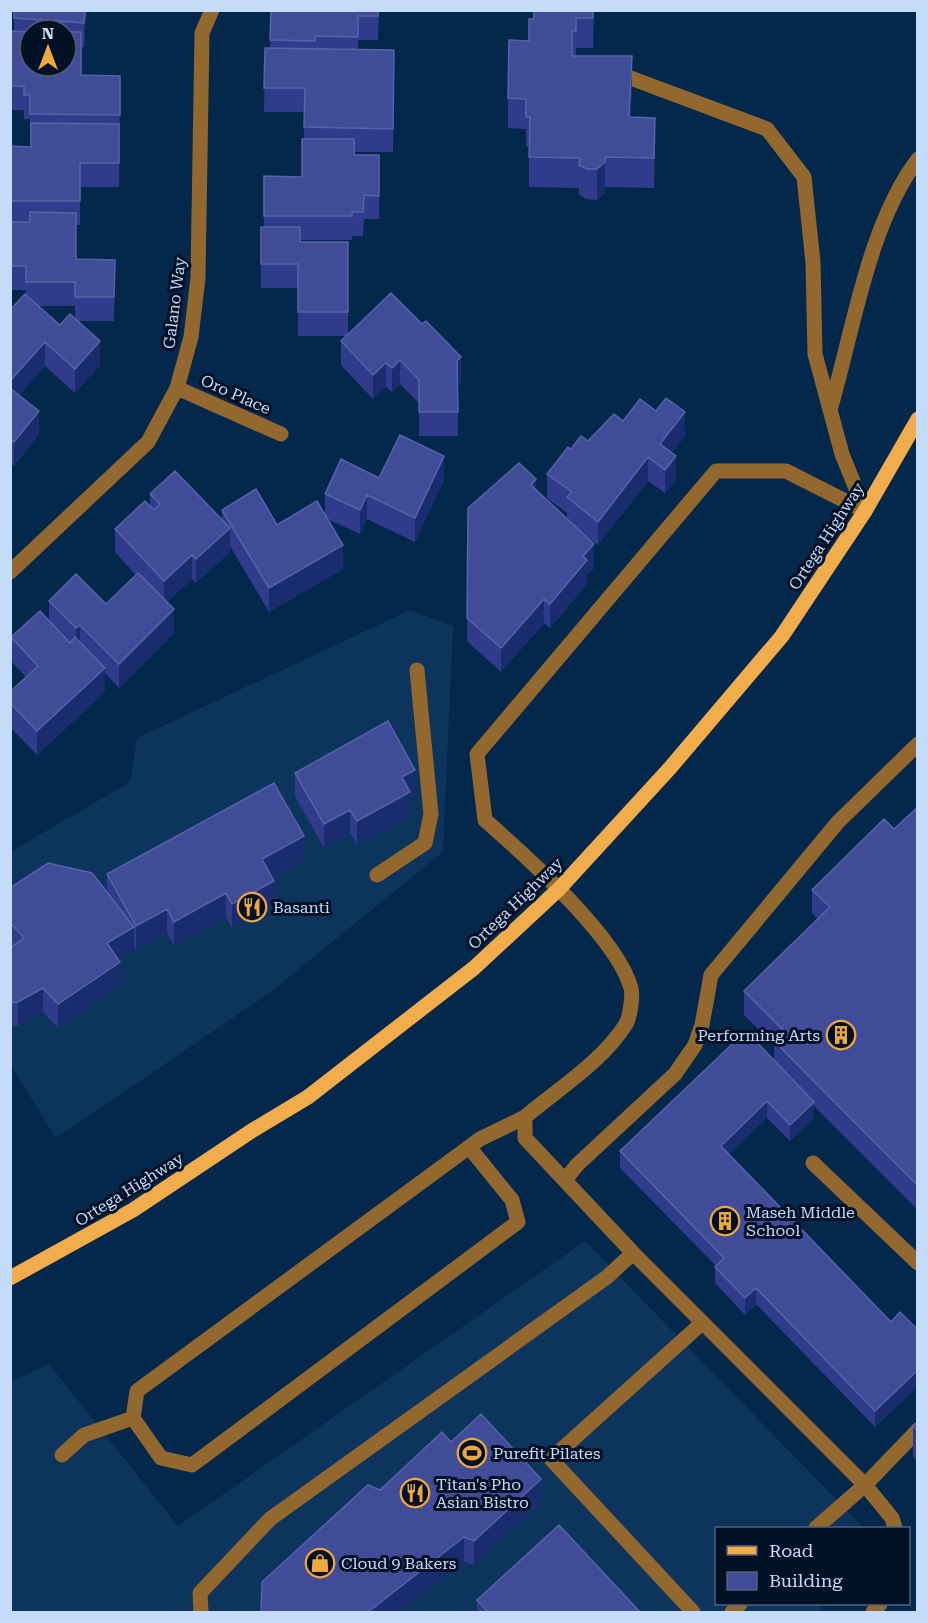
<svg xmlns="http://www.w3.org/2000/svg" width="928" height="1623" viewBox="0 0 928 1623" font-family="'Roboto Serif',serif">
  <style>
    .built { fill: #0c345d }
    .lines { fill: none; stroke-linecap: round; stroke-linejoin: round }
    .minor { stroke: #92682f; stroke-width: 15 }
    .major { stroke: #f1ac4c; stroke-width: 15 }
    .wall { fill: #313b8c; fill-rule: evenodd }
    .shaded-wall { fill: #182c6e }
    .building { fill: #414c98; stroke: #5563a7; stroke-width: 1.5 }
    .labels { text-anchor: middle; stroke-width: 6; stroke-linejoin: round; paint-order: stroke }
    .street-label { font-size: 16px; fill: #c4dcf9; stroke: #011125 }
    .poi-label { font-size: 16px; fill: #c4dcf9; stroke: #011125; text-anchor: start }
  </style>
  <rect width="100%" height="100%" fill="#04284c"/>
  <path class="built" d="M410,610l43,16 -10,226 -175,142 -212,144 -45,-72 -1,-214 120,-70 7,-44z
    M585,1241l279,287h-148v76h108l-3,4 4,4h-814l-1,-230 39,-18 129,162z"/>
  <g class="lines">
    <path class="minor" d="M620,74l147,55 37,48 9,85 2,92 27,100 23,57
      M177,388l104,46
      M830,410c23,-78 38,-185 88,-251
      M865,511l-79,-40h-70l-239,283 8,66c41,36 132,117 146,168 2,8 -1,29 -5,36 -24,38 -68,65 -101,93v21l108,115 232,232 27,33 3,10
      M10,572l138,-130 29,-54 14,-51 7,-59 4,-245 10,-23
      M377,875l48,-32 6,-29 -14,-144
      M469,1147l43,53 6,22 -326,243 -31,-7 -28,-40 4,-27 343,-252 45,-22
      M813,1163l105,100
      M565,1180l12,-15 98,-91 20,-29 7,-20 9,-50 127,-153 80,-78
      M62,1455l22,-20 49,-17
      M816,1528l49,-43 53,-55
      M201,1612l-1,-19 70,-74 337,-242 26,-24
      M693,1612l-142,-153 151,-136
      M732,1612l8,-8
      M873,1612l7,-8"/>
    <path class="major" d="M10,1278l123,-68 120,-80 55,-33 166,-129 85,-79 111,-121 112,-132 83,-125 53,-92"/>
  </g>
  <path class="wall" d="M87,10l-3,37h-3v28l39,1 -1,111h-39v38h-4v34l39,1 -1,61h-36l22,44 -25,28 -30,-27 -26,29 20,39 -25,32 -4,-3v-153l16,-16v-4h-16v-144l21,1v-9h-1v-19h-6v-9h-14v-79l4,1v-14zM30,30h36v36h-36zM38,306h37v12l-15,7z
    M271,10h108l-1,30h-20v9l36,1 -1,102h-39v3h25v64h-15l-1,17h-11v4h-52v2h48v92l113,47 -3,3v52h-39v-33l-19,-19 -8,8 -6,-5 -13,12 -32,-34v-24l5,-5h-48v-48h-37v-61h3v-51l38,1 2,-38v-27h-40l1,-64h5z
    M594,10l-1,38h-17v8l56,30 -2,31 25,31 -1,40 -49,-1v5l-8,8 -10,-1 -8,-4v-7l-50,-1v-40h-3v-18l-18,-1v-30l21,-57 5,-22z
    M623,421l62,15 -14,17 5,27 -11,13 -17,-12 -50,64 -16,-12 12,35 -7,7v9l-37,44 -6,-5 -43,49 -34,-31 1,-133 68,-18 31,29v-6l-20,-15v-24l24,-25 17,-8z
    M379,478l65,2 -29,62 -48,-23 -7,15 -33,-15 16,50 -74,43 -39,-66v6l-34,31 -4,-4 -25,23 7,31 -55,55 -14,-15v19l-68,63 -27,-28v-35l16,-15 -15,-16v-24l38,-16v-20l57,3 30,-29 -21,-23v-23l35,-23v-12l72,26v-10l55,15 48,-10v-21z
    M295,773l120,21 -5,3v19l-53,29 -7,-12 -26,15 -29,-52z
    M918,807v403l-104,-104v12l-24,23 -23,-23 -38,36 162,168 27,8v56l-43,41 -119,-123 -11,11 -30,-32v-16l1,-1 -96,-98v-17l154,-91v-15l-30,-30v-24l74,-72 -6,-6v-23l82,-61z
    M304,860l-32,18 2,27 -42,23 -6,-11 -52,29 -7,-13 -31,17 -2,-3v3l-16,10 2,26 -62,42 -15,-16 -25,13 -8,2v-79l1,-1 -1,-1v-58l97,5v-19z
    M918,1421v41l-5,-6v-30z
    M451,1442l90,61 -67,62 -10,-4 -84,-71z
    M477,1600l163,12h-163z"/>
  <path class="shaded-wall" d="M85,10h2l-3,37v-24z
    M632,56v30l-3,62v-31z
    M655,118v30l-1,40v-30z
    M605,162v30l-8,8v-31z
    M100,341v24l-25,28v-24z
    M45,342v24l-35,39v-24z
    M461,357v24l-4,4v-24z
    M400,360v24l-8,8v-24z
    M386,363v24l-13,12v-24z
    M39,411v23l-25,32v-24z
    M685,412v24l-24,30 -1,-22z
    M444,456v24l-29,62v-24z
    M676,456v24l-11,13v-23z
    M648,457v24l-50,64v-23z
    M536,479v24l-5,-18z
    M367,495v24l-7,15v-24z
    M230,528v24l-34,31v-24z
    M594,544v24l-7,7v9l-37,44v-24l33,-48z
    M343,545v24l-74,43v-24z
    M192,555v24l-28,26v-24z
    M544,599v24l-43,49v-24z
    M174,609v24l-55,55v-24z
    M80,625v23l-4,4v-24z
    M105,668v24l-68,63v-24z
    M415,770v24l-5,3v19l-53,29v-24l45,-44z
    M350,810v23l-26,15v-24z
    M304,836v24l-42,23v-24z
    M274,881v24l-42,23v-24z
    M226,893v24l-52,29v-24z
    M167,909v24l-31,17v-24z
    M134,927v23l-27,17v-24z
    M120,962v24l-62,42v-24z
    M43,988v24l-25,13v-23z
    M767,1101v17l-46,44v-16z
    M814,1102v16l-24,23v-16z
    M756,1288v16l-11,11v-17z
    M918,1370v16l-43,41v-16z
    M541,1479v24l-67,62v-24z
    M464,1537v24l-65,51h-31z"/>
  <path class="building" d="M14,10h71l-1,13 -70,-5z
    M271,10h107v6h-20v21l-43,-1v5l-45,-1z
    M534,10h59v8h-17v13h-4v25h60l-3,61 26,1 -1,40 -49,-1v5l-8,7h-10l-8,-4 1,-7 -51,-1 1,-40h-4v-18l-18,-1 1,-58 20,1v-22h5z
    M10,31l20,1v34h36v-34h15v43l39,1v39l-90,-1v-19h-6v-9h-14z
    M265,48l129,2 -1,79 -89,-2 1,-39h-41z
    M31,123l88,1v39h-39v38h-70v-55l21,1z
    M302,139h52v16h25v41l-15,-1 -1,17h-11v4h-88v-40l38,1z
    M30,212l46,1v46l39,1 -1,37h-39v-15h-49v-16h-16v-44h20z
    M261,227h39v15h48v70h-50v-48h-37z
    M391,293l31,31 4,-3 35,36 -4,4 1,51h-39v-32l-19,-20 -8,8 -6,-5 -13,12 -32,-34z
    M25,294l35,31 10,-11 30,27 -25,28 -30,-27 -35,39v-71z
    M10,388l29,23 -25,31 -4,-3z
    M666,398l19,14 -25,32 16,12 -11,14 -17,-13 -50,65 -31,-25 5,-5 -25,-18 21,-27 3,2 10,-13 7,5 26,-27 9,7 17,-22 16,12z
    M400,435l44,21 -29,62 -48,-23 -7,15 -35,-16 16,-35 38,19z
    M519,463l17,16 -5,6 63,59 -11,12 4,4 -37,44 -6,-5 -43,49 -34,-30 1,-110z
    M175,471l55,57 -34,31 -4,-4 -28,26 -49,-52 30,-28 9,9 6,-6 -10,-10z
    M256,489l21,36 40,-24 26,44 -74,43 -47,-78z
    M138,573l36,36 -55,55 -39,-39 -4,3 -27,-27 27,-27 30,30z
    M40,611l30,32 5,-6 30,31 -68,63 -27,-28v-11l28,-26 -27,-29z
    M388,721l27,49 -13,7 8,15 -53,29 -7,-11 -26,14 -29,-51z
    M274,783l30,53 -42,23 12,22 -42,23 -6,-11 -52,29 -7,-13 -31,17 -29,-52z
    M918,807v379l-144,-145 10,-10 -40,-40 86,-84 -18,-17 72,-71 10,10z
    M48,863l44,10 42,54 -27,16 13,19 -62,42 -15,-16 -25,14 -8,1v-55l14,-10 -14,-16v-34z
    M746,1031l68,71 -24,23 -23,-24 -46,45 170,176 9,-10 18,18v40l-43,41 -119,-123 -11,10 -30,-31 9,-9 -104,-107z
    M481,1414l60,65 -67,62 -10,-4 -96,75h-107l1,-30 106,-97 12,5 62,-58 9,10z
    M918,1421v10l-5,-5z
    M559,1525l81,87h-152l-11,-12z"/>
  <defs>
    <g id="restaurant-ring" transform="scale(1.5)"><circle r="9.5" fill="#011125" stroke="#efa73e" stroke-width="1.5"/><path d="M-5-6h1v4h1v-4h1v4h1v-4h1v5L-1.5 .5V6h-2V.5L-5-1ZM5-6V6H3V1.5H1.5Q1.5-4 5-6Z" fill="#efa73e"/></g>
    <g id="building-ring" transform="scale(1.5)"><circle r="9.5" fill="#011125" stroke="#efa73e" stroke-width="1.5"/><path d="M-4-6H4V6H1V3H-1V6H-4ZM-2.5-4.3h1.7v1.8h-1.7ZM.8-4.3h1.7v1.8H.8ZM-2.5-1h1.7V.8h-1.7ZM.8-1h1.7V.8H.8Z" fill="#efa73e"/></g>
    <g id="stadium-ring" transform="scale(1.5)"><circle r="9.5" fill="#011125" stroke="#efa73e" stroke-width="1.5"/><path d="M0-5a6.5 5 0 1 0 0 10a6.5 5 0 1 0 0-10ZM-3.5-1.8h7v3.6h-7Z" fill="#efa73e"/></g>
    <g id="shop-ring" transform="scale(1.5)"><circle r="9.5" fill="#011125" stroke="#efa73e" stroke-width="1.5"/><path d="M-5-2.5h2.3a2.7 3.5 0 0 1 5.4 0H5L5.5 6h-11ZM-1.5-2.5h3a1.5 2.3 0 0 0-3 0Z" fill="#efa73e"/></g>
  </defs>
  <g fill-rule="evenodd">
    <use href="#restaurant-ring" x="252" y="907"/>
    <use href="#building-ring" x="841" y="1035"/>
    <use href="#building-ring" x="725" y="1221"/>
    <use href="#stadium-ring" x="472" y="1453"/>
    <use href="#restaurant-ring" x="415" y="1493"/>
    <use href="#shop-ring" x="320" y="1563"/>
  </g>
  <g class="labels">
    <g class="street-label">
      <text transform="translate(174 303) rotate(-83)" y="6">Galano Way</text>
      <text transform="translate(236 394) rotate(24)" y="6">Oro Place</text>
      <text transform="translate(826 536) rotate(-57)" y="6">Ortega Highway</text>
      <text transform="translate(515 903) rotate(-44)" y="6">Ortega Highway</text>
      <text transform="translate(129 1189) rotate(-32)" y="6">Ortega Highway</text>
    </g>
    <g class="poi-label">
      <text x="273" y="913">Basanti</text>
      <text x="820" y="1041" text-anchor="end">Performing Arts</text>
      <text x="746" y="1218">Maseh Middle<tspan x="746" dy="18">School</tspan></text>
      <text x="493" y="1459">Purefit Pilates</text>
      <text x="436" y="1490">Titan's Pho<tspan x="436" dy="18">Asian Bistro</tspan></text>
      <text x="341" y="1569">Cloud 9 Bakers</text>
    </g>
  </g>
  <rect width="928" height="1623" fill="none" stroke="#c4dcf9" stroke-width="24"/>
  <rect x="715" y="1527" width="195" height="78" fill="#011125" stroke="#4f627a" stroke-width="1.5"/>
  <rect x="727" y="1546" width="30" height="9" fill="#f1ac4c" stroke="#4f627a" stroke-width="1.5"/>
  <text x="769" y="1557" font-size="18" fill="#c4dcf9">Road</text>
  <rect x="727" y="1572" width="30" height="18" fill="#414c98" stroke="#4f627a" stroke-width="1.5"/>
  <text x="769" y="1587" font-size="18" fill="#c4dcf9">Building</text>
  <g transform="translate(48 48)"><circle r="28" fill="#011125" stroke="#4f627a" stroke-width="1.5"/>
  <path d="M0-4.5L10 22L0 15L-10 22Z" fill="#efa73e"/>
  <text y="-9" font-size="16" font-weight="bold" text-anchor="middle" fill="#c4dcf9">N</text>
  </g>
</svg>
